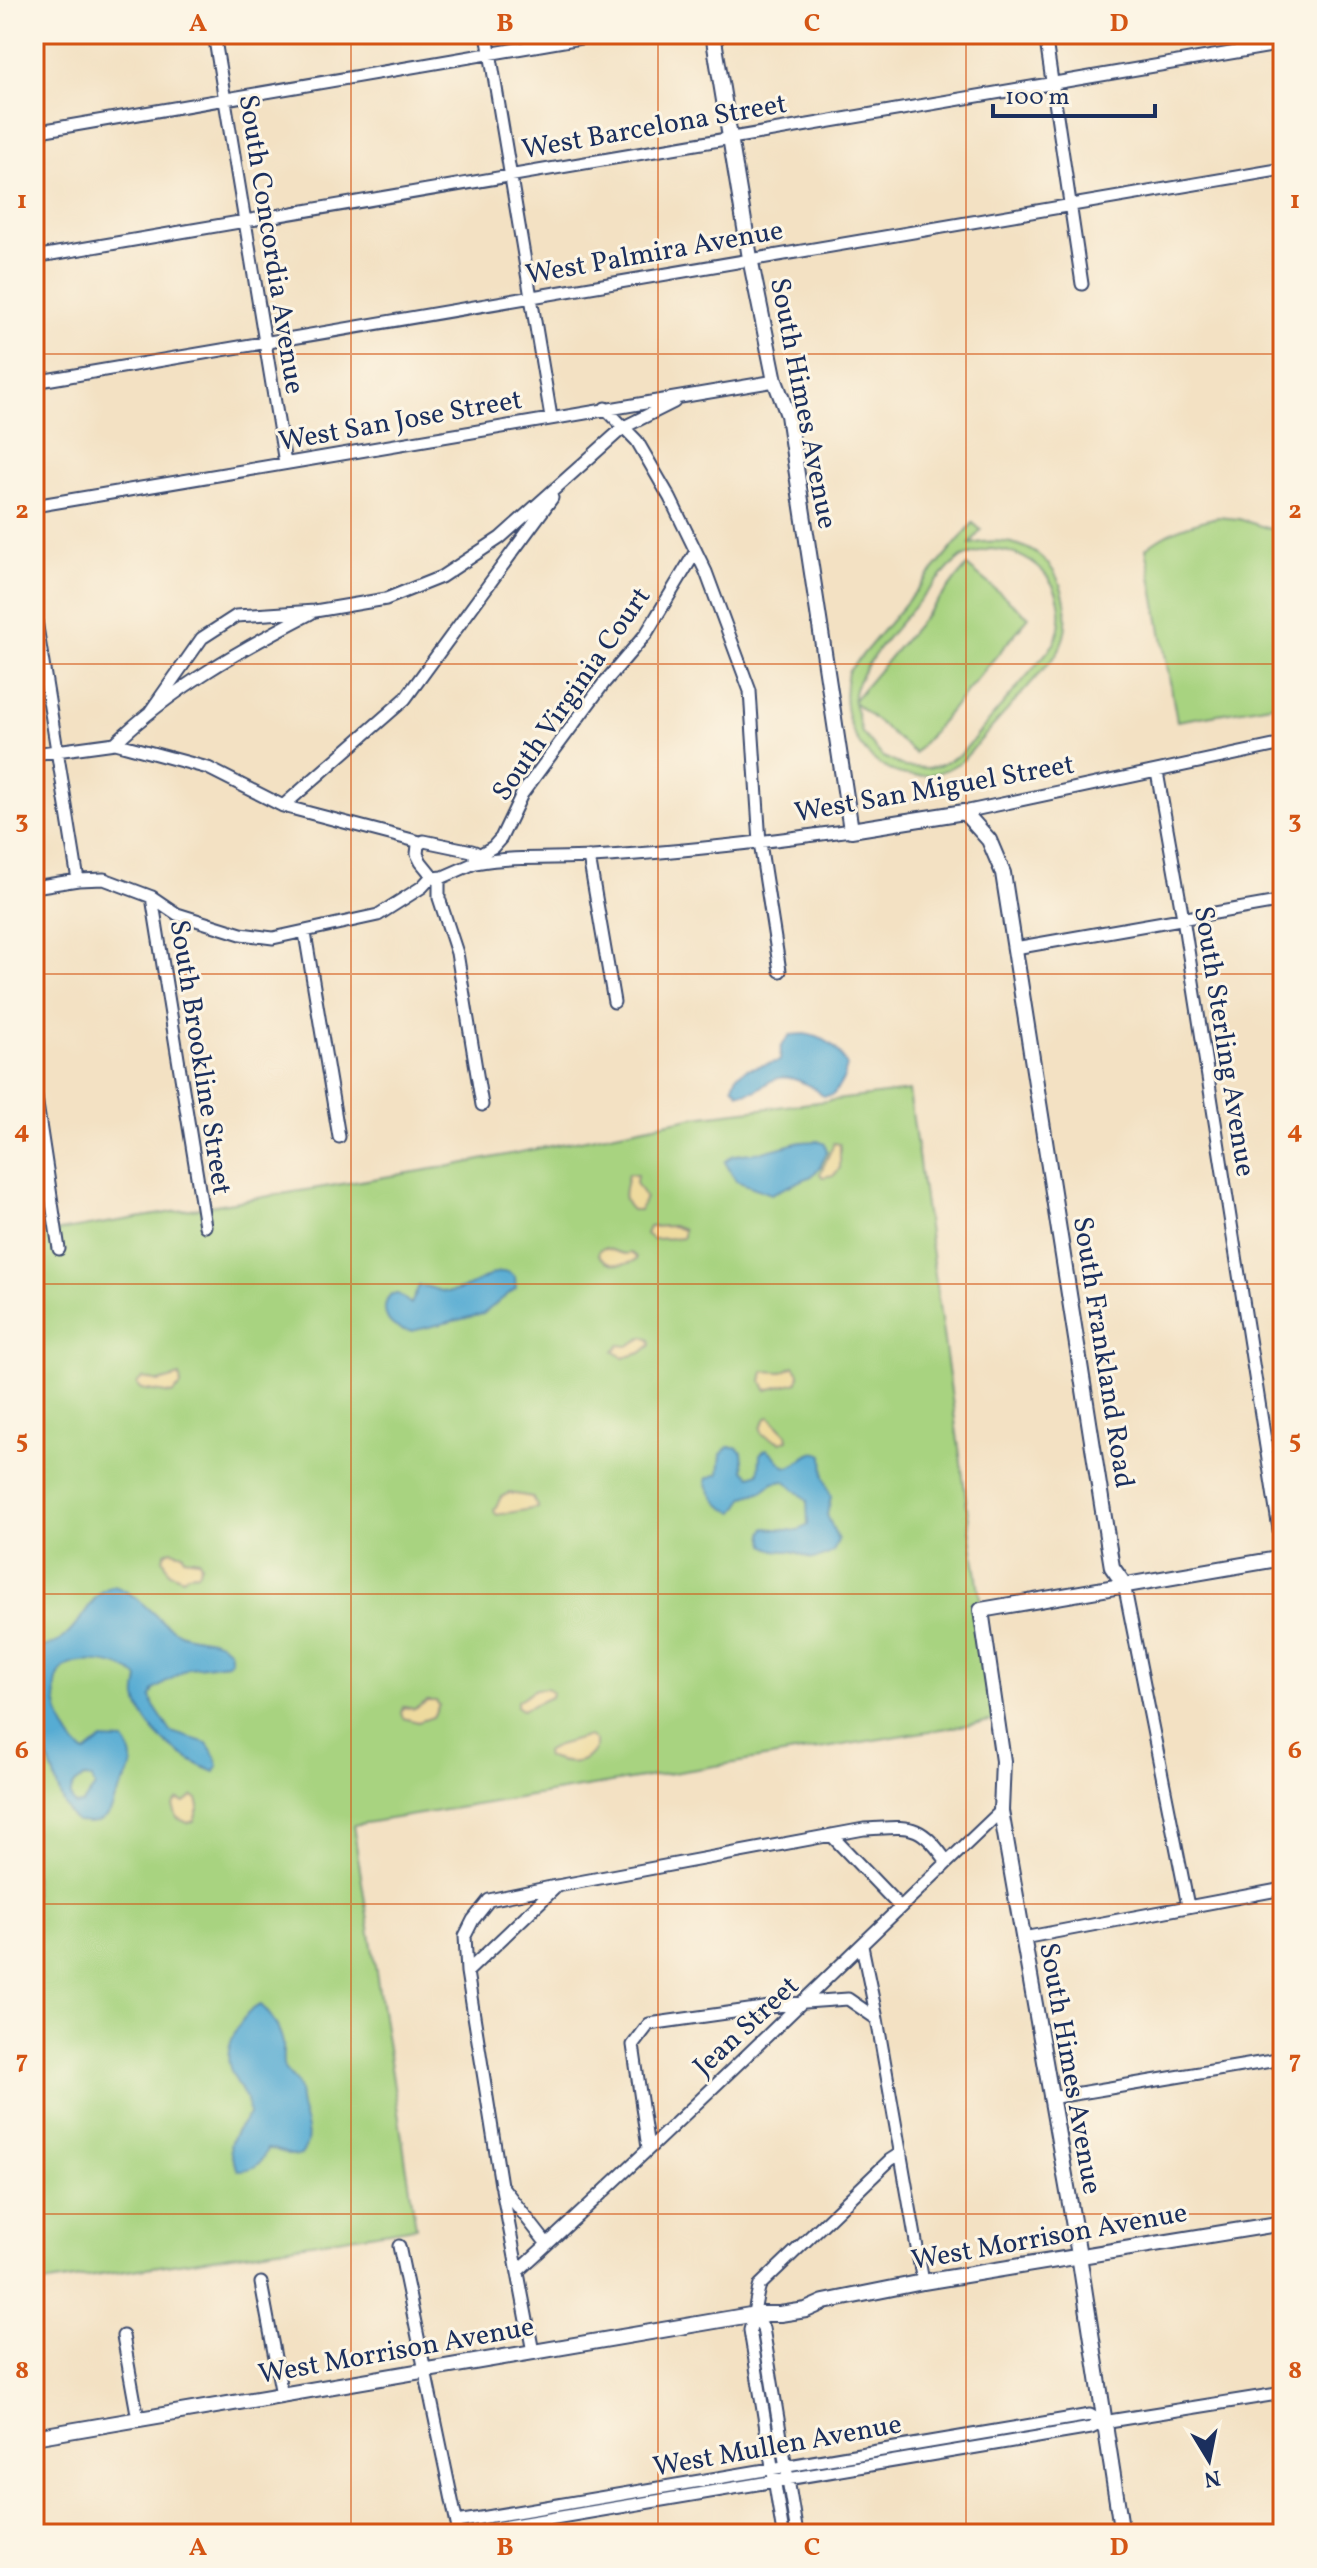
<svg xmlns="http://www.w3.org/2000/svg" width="1317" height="2568" viewBox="0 0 1317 2568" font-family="Vollkorn,serif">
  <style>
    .green { fill: #a8d380; stroke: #62816f; stroke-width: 2; fill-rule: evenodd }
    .sand { fill: #eeda9e; stroke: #84847e; stroke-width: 2 }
    .water { fill: #57acd3; stroke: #396e98; stroke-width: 2; fill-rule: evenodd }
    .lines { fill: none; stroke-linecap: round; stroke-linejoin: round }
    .minor-casing { stroke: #3b4a6d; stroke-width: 15 }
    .tertiary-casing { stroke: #3b4a6d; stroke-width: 18 }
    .minor { stroke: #fff; stroke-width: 11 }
    .tertiary { stroke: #fff; stroke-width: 14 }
    .grid { fill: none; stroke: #d45514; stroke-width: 2; stroke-opacity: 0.55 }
    .labels { text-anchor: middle; stroke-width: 6; stroke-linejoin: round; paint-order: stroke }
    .street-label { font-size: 28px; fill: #1b2f5e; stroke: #fcf5e5 }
    .neatline { fill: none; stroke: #d45514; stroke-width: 3 }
    .grid-label { font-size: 26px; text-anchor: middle; font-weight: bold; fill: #d45514 }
  </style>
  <rect width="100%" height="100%" fill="#fcf5e5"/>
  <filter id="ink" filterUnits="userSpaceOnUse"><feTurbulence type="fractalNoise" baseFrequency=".0125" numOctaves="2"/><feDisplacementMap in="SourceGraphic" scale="16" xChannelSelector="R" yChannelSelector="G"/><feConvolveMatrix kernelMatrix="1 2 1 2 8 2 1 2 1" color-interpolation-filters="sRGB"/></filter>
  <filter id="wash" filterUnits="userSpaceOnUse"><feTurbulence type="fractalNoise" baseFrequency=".006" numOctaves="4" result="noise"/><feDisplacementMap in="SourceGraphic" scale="32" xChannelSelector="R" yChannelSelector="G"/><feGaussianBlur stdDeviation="1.8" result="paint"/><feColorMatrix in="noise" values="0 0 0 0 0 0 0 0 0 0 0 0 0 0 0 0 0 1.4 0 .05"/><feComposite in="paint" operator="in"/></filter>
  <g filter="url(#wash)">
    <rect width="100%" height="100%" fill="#f3e1c3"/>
    <path class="green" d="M1217,517l22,2 44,14v170l-106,18 -31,-173c22,-18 44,-24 71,-31z
      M973,523l8,7 -11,14c42,-9 81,5 93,49 6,22 5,41 -6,61l-94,106c-66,46 -132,-16 -115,-88zM990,549c51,3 85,45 64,95l-93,110 -22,12 -12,2 -22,-1 -22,-10 -21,-24 -8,-31 61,51 114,-136 -62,-51 -113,134c-5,-28 75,-109 96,-133l12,-10z
      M909,1091l88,629 -644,105 63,402 -382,58v-1050l417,-69 244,-49z"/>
    <path class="sand" d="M834,1143l6,1v24l-6,7 -11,2 -3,-3z
      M628,1174l9,1 -1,8 9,14 -5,13h-8c-13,-12 -6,-22 -4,-36z
      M673,1226l10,4v8l-31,1 -6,-5 3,-7z
      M605,1248l19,6 7,-1 5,4v3c-12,7 -29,6 -38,-6l2,-5z
      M644,1337l6,3 1,5 -10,8 -18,5 -9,-7 5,-6 9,1z
      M794,1366l5,7 -1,9 -32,8 -4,-9 2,-10 18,1z
      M180,1376l1,10 -9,8 -31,-5 -4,-4 1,-3 5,-4 16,4z
      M770,1417l17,17 1,6 -8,2 -18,-8 -1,-6 5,-10z
      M509,1493l23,4 6,11 -42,7 -2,-5 7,-13z
      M171,1550l12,3 1,5 15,2 2,4 -3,9 -10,1 -5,4 -13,-5 -7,-15 2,-5z
      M547,1688l5,4 -1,5 -29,13 -5,-3v-6l19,-12z
      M427,1701h9l3,4 -6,12 -15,5 -15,-4 -2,-5 2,-6 12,2z
      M589,1736l6,5v7c-10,19 -31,16 -49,9l-1,-5 13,-7z
      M193,1796l4,3 2,7 -5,15 -6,2 -11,-5 -4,-12 5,-6 7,3z"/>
    <path class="water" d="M804,1034c22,3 33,12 43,32l-4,14 -10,15 -10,1c-10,-10 -33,-23 -48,-17 -18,7 -11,13 -36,14l-6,-7 4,-11 10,-6 33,-8 1,-14 9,-12z
      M818,1141l7,3 2,8 -7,15 -8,9 -41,18 -35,-13 -11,-19 7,-6 9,-2 22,-2 37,-10z
      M499,1272h9l7,5 1,11 -33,26 -71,17c-21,1 -36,-19 -21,-37h7l13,10 8,-18c12,-1 20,7 31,6 17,-2 32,-15 49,-20z
      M729,1447h7l6,5 2,18 6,6 9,-3 1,-19 6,-5c9,3 11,14 21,18 15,-2 21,-21 36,-12l1,21 7,21 -4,18 11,25 -5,12c-27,15 -23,1 -43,-1 -11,0 -17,0 -25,-6l-2,-12 3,-5 32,3 10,-6 -1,-25 -22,-19 -12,2 -10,8 -18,6 -10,15c-16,-3 -23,-16 -29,-30l1,-4 12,-4 2,-20z
      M114,1586c28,9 42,37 68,48 15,6 35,2 47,16l2,10 -3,3 -39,5 -35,22 -3,7 3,9 17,26 36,11 9,14 2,9 -3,6c-31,-12 -71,-39 -78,-74 -1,-6 1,-13 2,-19 -11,-17 -61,-24 -76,-10 -19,19 2,74 23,84l16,-13 22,1c19,24 0,38 -9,58 -3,8 -4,16 -13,21 -8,4 -16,3 -25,2 -18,-14 -22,-49 -31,-70 -3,-8 -8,-15 -11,-23 -3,-11 -2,-28 2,-38l-3,-7v-37c46,3 50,-56 80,-61zM85,1778l7,1 3,8 -13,17 -7,1c-9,-11 -2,-23 10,-27z
      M261,2005c10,9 19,24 22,38 1,8 -2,17 1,25 3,6 9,9 12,15 5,7 3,16 5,24 5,19 12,31 0,48 -16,2 -21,-7 -34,-6 -7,16 -12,21 -29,21 -16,-28 -5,-33 11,-56 -1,-18 -13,-29 -19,-46 -7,-20 11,-56 31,-63z"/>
  </g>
  <g filter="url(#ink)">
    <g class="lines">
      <g class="minor-casing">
        <path id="minor" d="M214,34l71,429
          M487,34l64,383
          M1045,34l37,250
          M34,132l570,-98
          M34,257l1249,-213
          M34,382l1249,-213
          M605,408l32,33 33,57 36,74 44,119 10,152 20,128
          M34,506l741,-125
          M34,608l44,272
          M150,712l52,-74 34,-22 79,-5 71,-12 55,-22 59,-39 124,-111 50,-25
          M115,743c57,-55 125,-93 196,-130
          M34,754l81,-11 93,25 75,38 137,36
          M1157,772l26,146 100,637
          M283,806l122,-107 147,-201
          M964,812l319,-68
          M424,841l48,10 3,1v11l-32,14 -9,1 -13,-16 -4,-8 1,-9z
          M477,856l16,-9 8,-9 21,-44 82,-111 42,-49 50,-83
          M589,857l25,145
          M475,863c40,-7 78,-4 117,-6 87,-5 173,-15 259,-27
          M439,878v20l18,55 25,152
          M34,887l44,-7 26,-1 48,18 25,17 64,20 32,4 105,-23 44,-28 10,-11
          M152,897l53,329
          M305,933l34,204
          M1015,948l268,-47
          M34,1084l25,165
          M1124,1584l64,322
          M831,1835l68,71
          M1023,1938l260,-49
          M862,1946l15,73
          M467,1972l90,-86 307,-57c46,-2 55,-8 83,33
          M1050,2098l233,-39
          M648,2148l-15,-103 16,-21 156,-22 43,-3 29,20 46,263
          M502,2189l31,163
          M547,2244l-46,-59 -34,-213 -2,-36 8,-16 16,-20 67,-14
          M399,2246l59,283
          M518,2271c164,-150 322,-307 483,-460
          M261,2283l21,112
          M756,2314l7,14 34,206
          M123,2336l15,83
          M457,2522l633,-107 13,7
          M460,2534l631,-106 12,-6 180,-29
          M783,2534l-33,-204c5,-15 5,-30 10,-45l130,-125 11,-7"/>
      </g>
      <g class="tertiary-casing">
        <path id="tertiary" d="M713,34l37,224 25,123 13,34 63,415 113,-18 25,28 14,33 105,670 4,24 12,17
          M34,2437l722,-123h24l26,-4 18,-8 99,-20 360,-59
          M1122,2534l-43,-279 -78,-444 2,-50 -22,-151 302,-52"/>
      </g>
      <use href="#minor" class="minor"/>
      <use href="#tertiary" class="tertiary"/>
    </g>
  </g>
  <path class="grid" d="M351,34v2500M658,34v2500M966,34v2500M34,354h1249M34,664h1249M34,974h1249M34,1284h1249M34,1594h1249M34,1904h1249M34,2214h1249"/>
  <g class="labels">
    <g class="street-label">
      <text transform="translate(654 125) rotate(-10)" y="10">West Barcelona Street</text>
      <text transform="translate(273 244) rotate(81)" y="10">South Concordia Avenue</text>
      <text transform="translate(654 251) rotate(-10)" y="10">West Palmira Avenue</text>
      <text transform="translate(805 403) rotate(79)" y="10">South Himes Avenue</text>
      <text transform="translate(400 419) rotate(-10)" y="10">West San Jose Street</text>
      <text transform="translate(570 693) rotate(-55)" y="10">South Virginia Court</text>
      <text transform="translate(934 787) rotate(-10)" y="10">West San Miguel Street</text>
      <text transform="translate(1226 1041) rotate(81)" y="10">South Sterling Avenue</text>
      <text transform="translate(202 1057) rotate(81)" y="10">South Brookline Street</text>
      <text transform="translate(1105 1352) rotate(81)" y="10">South Frankland Road</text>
      <text transform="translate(745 2025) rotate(-43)" y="10">Jean Street</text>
      <text transform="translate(1072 2068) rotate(80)" y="10">South Himes Avenue</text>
      <text transform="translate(1049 2235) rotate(-10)" y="10">West Morrison Avenue</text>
      <text transform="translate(396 2349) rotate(-10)" y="10">West Morrison Avenue</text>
      <text transform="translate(777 2444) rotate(-10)" y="10">West Mullen Avenue</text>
    </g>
  </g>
  <rect width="1317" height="2568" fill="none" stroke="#fcf5e5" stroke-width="88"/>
  <g transform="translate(1209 2460) rotate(170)" stroke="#fcf5e5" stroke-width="6" paint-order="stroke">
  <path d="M0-6L14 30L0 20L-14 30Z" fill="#1b2f5e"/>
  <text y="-12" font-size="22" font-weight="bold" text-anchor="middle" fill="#1b2f5e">N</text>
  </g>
  <path d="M993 104v12h162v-12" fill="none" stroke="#1b2f5e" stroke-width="4"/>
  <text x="1005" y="104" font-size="24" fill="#1b2f5e" stroke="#fcf5e5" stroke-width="6" paint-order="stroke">100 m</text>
  <rect x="44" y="44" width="1229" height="2480" class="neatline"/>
  <g class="grid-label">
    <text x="198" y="31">A</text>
    <text x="505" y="31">B</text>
    <text x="812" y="31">C</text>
    <text x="1119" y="31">D</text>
    <text x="22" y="208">1</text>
    <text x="1295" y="208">1</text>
    <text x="22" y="518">2</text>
    <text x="1295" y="518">2</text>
    <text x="22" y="828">3</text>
    <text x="1295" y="828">3</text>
    <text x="22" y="1138">4</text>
    <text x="1295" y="1138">4</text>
    <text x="22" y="1448">5</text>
    <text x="1295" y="1448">5</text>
    <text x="22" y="1758">6</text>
    <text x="1295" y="1758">6</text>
    <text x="22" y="2068">7</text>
    <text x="1295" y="2068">7</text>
    <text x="22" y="2378">8</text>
    <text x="1295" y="2378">8</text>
    <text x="198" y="2555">A</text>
    <text x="505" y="2555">B</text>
    <text x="812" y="2555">C</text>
    <text x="1119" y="2555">D</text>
  </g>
</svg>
